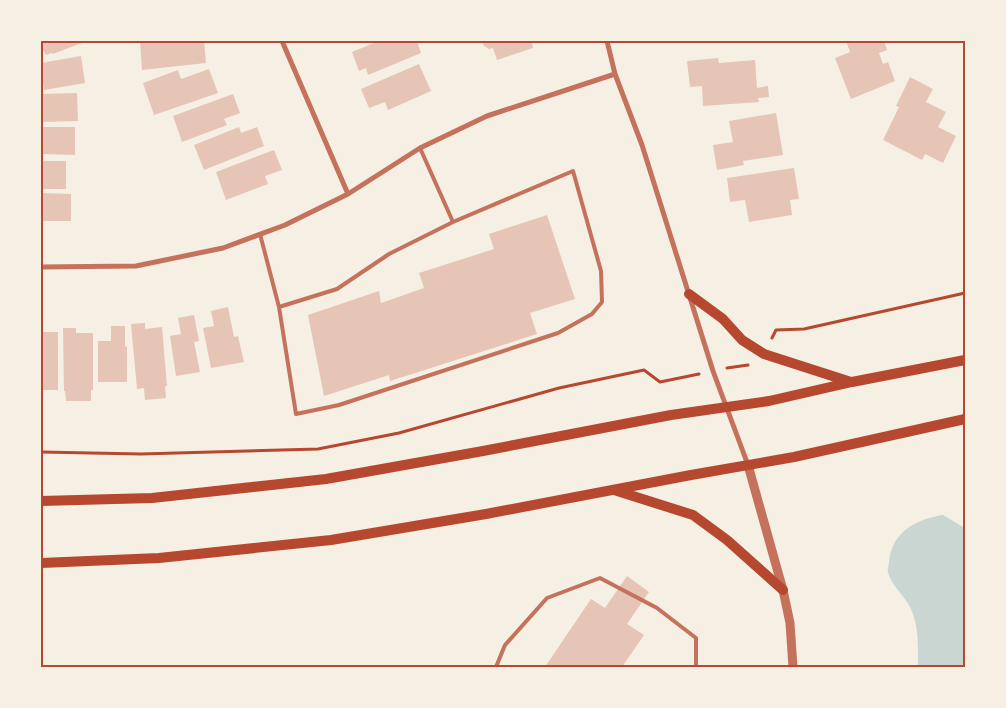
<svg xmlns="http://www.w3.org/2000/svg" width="1006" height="708" viewBox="0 0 1006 708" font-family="Jost,sans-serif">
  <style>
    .water { fill: #c9d6d2 }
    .building { fill: #e6c5b7 }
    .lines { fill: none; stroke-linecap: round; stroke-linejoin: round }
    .path { stroke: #b5482f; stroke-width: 3 }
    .service { stroke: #c5725c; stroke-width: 4 }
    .minor { stroke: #c5725c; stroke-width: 5 }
    .tertiary { stroke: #c5725c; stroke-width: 9 }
    .secondary { stroke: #b5482f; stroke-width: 10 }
    .neatline { fill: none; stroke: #b5482f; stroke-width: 2 }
  </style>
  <rect width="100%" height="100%" fill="#f6efe4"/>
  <path class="water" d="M943,515l22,13v139h-47c0,-18 1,-41 -7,-58 -5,-12 -19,-23 -23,-36 -1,-3 1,-8 1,-11 3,-30 27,-43 54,-47z"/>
  <path class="building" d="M41,41h46l-34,13 -1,-1 -6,2 -5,-9z
    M140,41h45v2l19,-2 2,22 -64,7z
    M379,41h38l4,12 -53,22 -2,-7 -7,3 -7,-19z
    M482,41h49l2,7 -36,12 -4,-12 -4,1 -5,-3z
    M846,41h38l3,9 -8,3 4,11 5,-2 7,19 -44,18 -16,-41 15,-6z
    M81,56l4,27 -41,7 -1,-11 -2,1v-17z
    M718,58l1,5 36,-3 2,28 11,-2 1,11 -11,1 1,4 -56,4 -1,-20 -12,1 -3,-26z
    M419,64l12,27 -43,19 -3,-8 -16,6 -8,-19z
    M209,69l9,24 -64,22 -11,-32 35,-13 3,9z
    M910,77l23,12 -7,13 20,10 -8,15 18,9 -13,27 -18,-9 -3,6 -39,-20 16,-33 -3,-1z
    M77,93l1,28 -37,1v-28z
    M233,94l7,19 -16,6 3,6 -45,17 -9,-26z
    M776,113l7,42 -40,6 1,4 -27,5 -4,-25 20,-3 -4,-21z
    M41,127h34v28l-34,-1z
    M239,127l2,6 16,-6 7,19 -60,24 -10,-25z
    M274,150l8,20 -17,6 3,8 -42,16 -10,-28z
    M41,161h25v28h-25z
    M794,168l5,31 -9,1 2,15 -43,7 -4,-22 -15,2 -3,-24z
    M41,193l30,1v27h-30z
    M547,215l28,84 -45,14 7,21 -147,47 -1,-6 -65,21 -16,-81 71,-24 2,12 43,-15 -5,-15 75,-24 -5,-15z
    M228,307l6,30 4,-1 6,26 -33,6 -8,-40 11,-2 -3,-15z
    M194,315l5,26 -5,1 6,30 -24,4 -6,-40 11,-2 -3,-16z
    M145,323v6l17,-2 5,59h-2l1,12 -21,2 -1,-12 -7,1 -6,-65z
    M111,326h14v20l2,1v35h-29v-41h13z
    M63,328h13v5h17v57h-2v11h-25l-1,-10h-1z
    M41,332h17v58h-17z
    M627,576l22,16 -22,32 17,11 -22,32h-77l46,-68 14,9z"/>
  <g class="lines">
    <path class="path" d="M772,338l4,-8 28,-1 161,-36
      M727,368l21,-3
      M41,452l100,2 177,-5 81,-16 160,-45 85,-18 16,12 39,-8"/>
    <path class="service" d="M420,148l33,74
      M573,171l28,100 1,31 -10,12 -34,19 -219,72 -43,9 -17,-107 58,-18 52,-35 64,-32z
      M260,234l19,73
      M496,667l9,-22 42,-47 53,-20 57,30 39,30v29"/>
    <path class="minor" d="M282,41l66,153
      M607,41l8,33 27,71 71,226 35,94
      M41,267l95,-1 87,-18 62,-23 63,-31 72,-46 67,-32 128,-42"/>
    <path class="tertiary" d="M748,465l35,125 7,33 3,44"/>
    <path class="secondary" d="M689,294l34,25 19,21 22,14 87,28
      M614,490l79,25 34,25 56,50
      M41,501l111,-3 174,-19 157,-28 188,-36 98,-14 83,-19 113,-22
      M41,563l118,-5 172,-18 155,-26 205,-39 103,-18 171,-38"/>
  </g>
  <rect width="1006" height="708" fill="none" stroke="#f6efe4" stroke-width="85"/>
  <rect x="42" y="42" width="922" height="624" class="neatline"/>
</svg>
